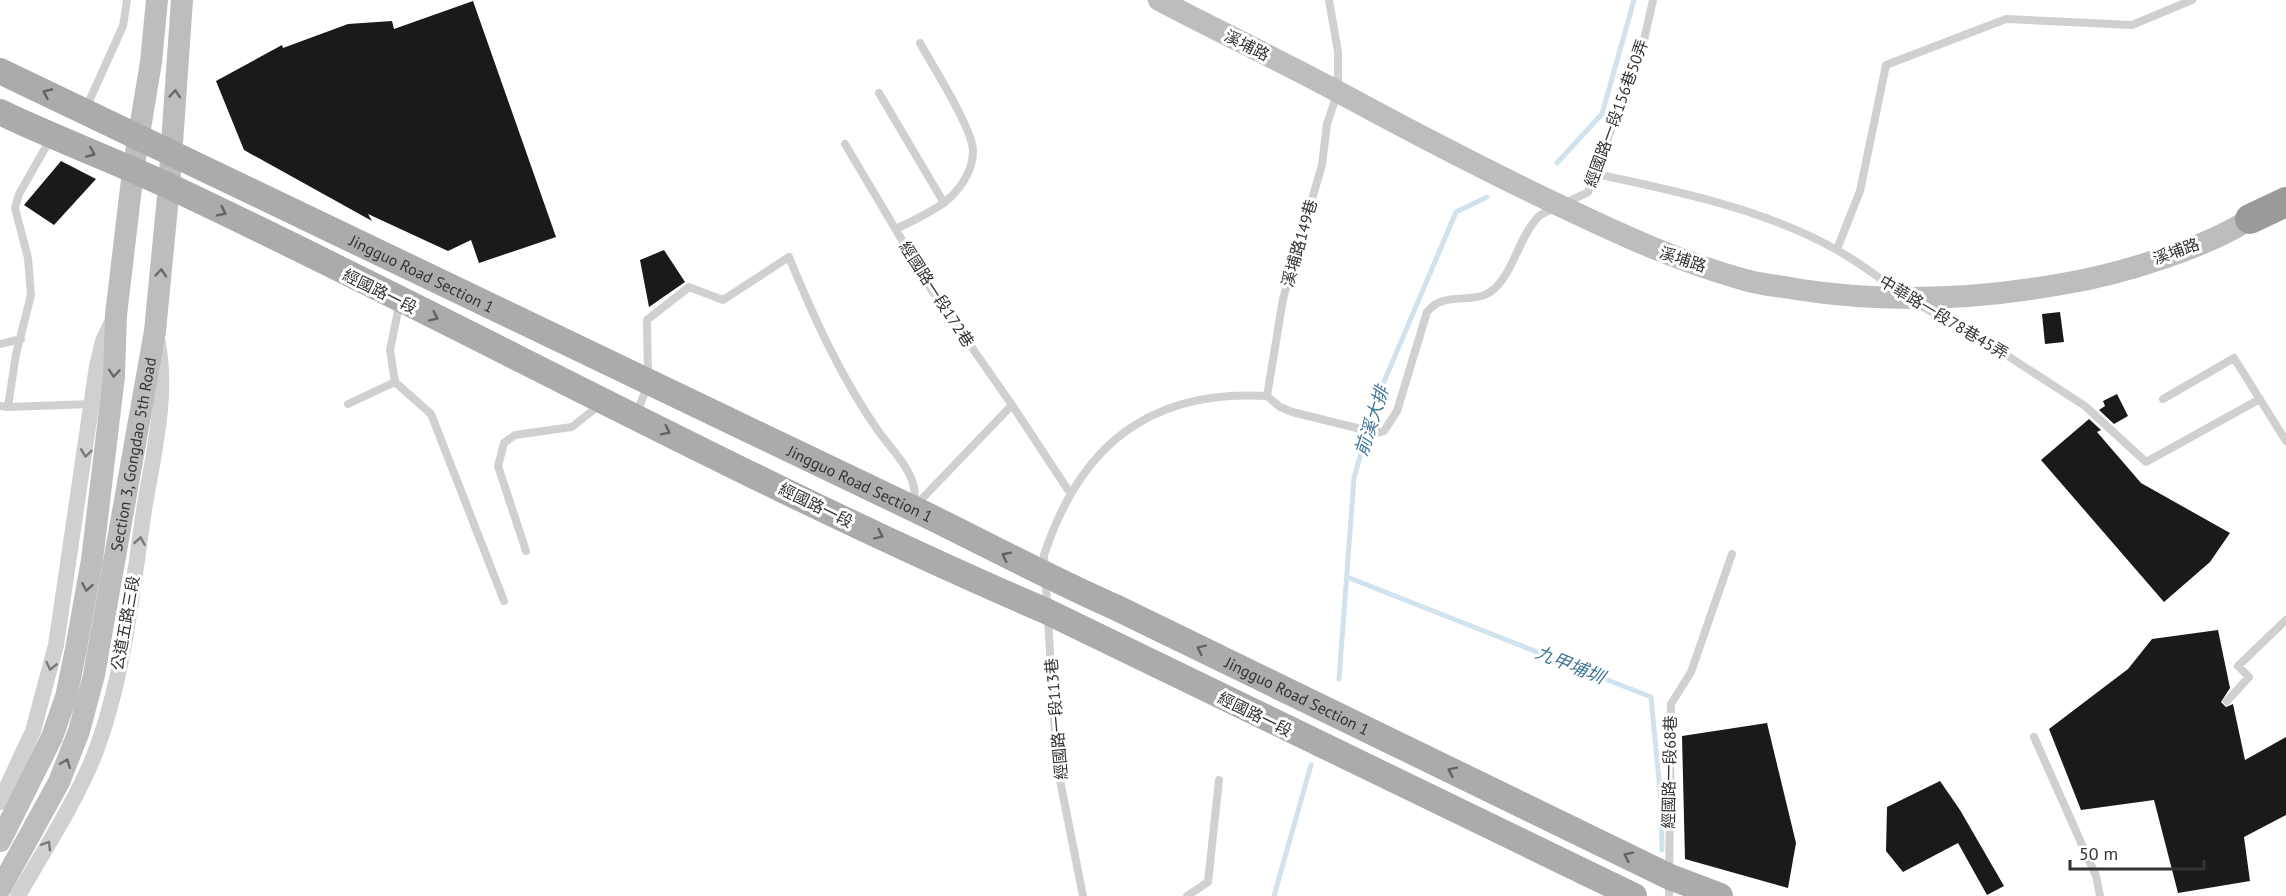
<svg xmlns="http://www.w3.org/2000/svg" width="2286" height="896" viewBox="0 0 2286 896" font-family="'PT Sans','Noto Sans TC',sans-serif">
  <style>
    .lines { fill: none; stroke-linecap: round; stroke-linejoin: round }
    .stream { stroke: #cfe2ee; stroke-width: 5 }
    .building { fill: #1a1a1a }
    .lane { stroke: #d0d0d0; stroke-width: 8 }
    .street { stroke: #d0d0d0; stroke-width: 16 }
    .secondary { stroke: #bdbdbd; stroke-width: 22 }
    .primary { stroke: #ababab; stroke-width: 26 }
    .highway { stroke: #9a9a9a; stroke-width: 30 }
    .oneway { stroke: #636363 }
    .oneway2 { stroke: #6a6a6a }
    .oneway3 { stroke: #7a7a7a }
    .labels { text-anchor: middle; stroke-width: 6; stroke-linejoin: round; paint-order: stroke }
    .street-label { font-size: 16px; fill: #333; stroke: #fff }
    .water-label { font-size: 18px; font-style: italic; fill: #3f7597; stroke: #fff }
  </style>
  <rect width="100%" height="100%" fill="#fff"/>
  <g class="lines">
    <path class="stream" d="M1557,163l45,-49 32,-114
      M1347,577l304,120 10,104 1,49
      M1339,679l15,-201 21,-75 81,-191 31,-15
      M1274,896l37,-131"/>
  </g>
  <path class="building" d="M473,1l83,236 -77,26 -8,-23 -23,11 -80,-37 4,7 -128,-71 -28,-69 66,-36 1,3 65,-24 44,-3 2,8z
    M61,161l35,18 -42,46 -30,-20z
    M664,250l21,32 -36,25 -9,-47z
    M2060,312l4,30 -19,2 -3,-30z
    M2117,394l11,22 -14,8 -15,-14 6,-4 -2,-5z
    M2089,419l12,11 -4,2 44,51 89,50 -20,29 -46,40 -123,-142z
    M2218,630l12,58 -9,14 5,5 7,-3 12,56 41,-23v78l-42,22 6,44 -72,12 -24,-93 -73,10 -32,-81 79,-60 24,-30z
    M1767,723l29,120 -8,45 -103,-29 -3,-123z
    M1940,781l20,29 44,76 -17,9 -29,-52 -55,29 -17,-21 1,-44z"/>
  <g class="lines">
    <path class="lane" d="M879,93l65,110
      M86,108l37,-82 4,-26
      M845,144l86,145 81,116 58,88
      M1596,174c77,16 171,36 239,75 23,12 44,29 65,44
      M896,229c16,-8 34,-16 49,-27 15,-12 28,-31 28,-51 0,-22 -41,-86 -53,-108
      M1837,249l23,-58 26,-126 120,-46 126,6 60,-25
      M400,301l-10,49 5,32 36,32 73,187
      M1918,304l93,54 74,48 61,56 114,-63
      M0,344l21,-5
      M1267,396l13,11 12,5 85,21 7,-2 13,-20 30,-99c18,-23 47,-5 67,-23 20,-18 25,-52 44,-72 6,-6 40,-19 50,-25l56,-152 9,-40
      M1267,396l16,-97 39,-134 5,-41 11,-33v-39l-9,-52
      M2163,399l71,-41 52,83
      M348,404l47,-22
      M0,406l8,1 8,-53 15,-59 -3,-37 -13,-50 4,-14 32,-56
      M8,407l83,-3
      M637,413l11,-29 -1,-64 42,-33 34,13 66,-43c25,61 52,121 90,175 16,22 43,46 34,75
      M915,506l97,-101
      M526,551l-28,-85 6,-23 11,-8 57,-8 30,-24
      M2227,701l22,-24 -11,-11 48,-46
      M2034,737l62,139 4,20
      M1083,896l-26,-131 -13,-210c36,-109 105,-166 223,-159
      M1187,896l21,-14 11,-102
      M1669,896l2,-192 20,-32 41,-118"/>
    <path class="street" d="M0,802l33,-71 23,-86 41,-279 6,-25 11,-23
      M18,896c26,-46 56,-91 76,-140 30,-78 38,-164 50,-246 9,-55 25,-116 13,-171"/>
    <g class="secondary">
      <path d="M1159,0c61,32 124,62 185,95 74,40 147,78 223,114 59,28 118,55 182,72 15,4 31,5 46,8 89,14 178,11 267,-5 55,-9 155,-38 199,-73"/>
      <path d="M0,841l52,-104 14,-40 10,-48 16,-89 22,-184 2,-61 17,-144 18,-109 6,-62"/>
      <path id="s1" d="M0,889l59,-107 20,-51 15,-56 61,-344 14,-145 13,-186"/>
    </g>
    <g class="primary">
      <path id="s2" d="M0,71c304,144 605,293 910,436 69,33 136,70 207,101l553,269 50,19"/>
      <path d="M0,112c56,27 114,48 171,75 293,138 577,296 875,424l588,285"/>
    </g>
    <path class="highway" d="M2250,219l36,-17"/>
  </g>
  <defs><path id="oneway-chevron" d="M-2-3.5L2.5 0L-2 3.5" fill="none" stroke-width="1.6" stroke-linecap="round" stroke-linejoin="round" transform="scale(1.5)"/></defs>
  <g class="oneway">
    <use href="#oneway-chevron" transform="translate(47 93) rotate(-155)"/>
    <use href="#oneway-chevron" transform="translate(91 153) rotate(23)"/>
    <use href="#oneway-chevron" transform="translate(222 212) rotate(26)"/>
    <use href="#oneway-chevron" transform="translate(434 317) rotate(26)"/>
    <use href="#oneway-chevron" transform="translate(666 431) rotate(26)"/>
    <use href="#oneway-chevron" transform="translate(879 535) rotate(26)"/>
    <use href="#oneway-chevron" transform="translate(1006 556) rotate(-153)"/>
    <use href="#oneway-chevron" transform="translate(1201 649) rotate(-154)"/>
    <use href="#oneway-chevron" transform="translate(1452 771) rotate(-154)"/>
    <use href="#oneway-chevron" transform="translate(1628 856) rotate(-154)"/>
  </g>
  <g class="oneway2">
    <use href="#oneway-chevron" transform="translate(175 94) rotate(-86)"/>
    <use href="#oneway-chevron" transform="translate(161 273) rotate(-85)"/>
    <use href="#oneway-chevron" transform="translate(114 373) rotate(94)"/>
    <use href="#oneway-chevron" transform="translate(87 587) rotate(100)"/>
    <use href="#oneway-chevron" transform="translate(66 763) rotate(-68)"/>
  </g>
  <g class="oneway3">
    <use href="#oneway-chevron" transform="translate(86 453) rotate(98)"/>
    <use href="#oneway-chevron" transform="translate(140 541) rotate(-81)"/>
    <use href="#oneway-chevron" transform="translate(51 666) rotate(103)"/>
    <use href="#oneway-chevron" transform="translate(47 845) rotate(-59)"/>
  </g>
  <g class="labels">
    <g class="street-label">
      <text transform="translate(1247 45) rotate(27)" y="6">溪埔路</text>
      <text transform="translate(1616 113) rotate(-70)" y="6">經國路一段156巷50弄</text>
      <text transform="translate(1299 243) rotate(-74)" y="6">溪埔路149巷</text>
      <text transform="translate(2176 251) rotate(-20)" y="6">溪埔路</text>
      <text transform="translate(1683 259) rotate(18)" y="6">溪埔路</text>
      <text dy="6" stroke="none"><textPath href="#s2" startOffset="468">Jingguo Road Section 1</textPath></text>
      <text transform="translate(380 291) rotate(26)" y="6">經國路一段</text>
      <text transform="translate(937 294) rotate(57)" y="6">經國路一段172巷</text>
      <text transform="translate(1944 317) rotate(31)" y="6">中華路一段78巷45弄</text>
      <text dy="6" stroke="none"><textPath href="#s1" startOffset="459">Section 3, Gongdao 5th Road</textPath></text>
      <text dy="6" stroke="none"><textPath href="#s2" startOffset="954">Jingguo Road Section 1</textPath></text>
      <text transform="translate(816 505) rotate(26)" y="6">經國路一段</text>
      <text transform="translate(125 623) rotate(-80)" y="6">公道五路三段</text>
      <text dy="6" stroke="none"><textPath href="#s2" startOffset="1440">Jingguo Road Section 1</textPath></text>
      <text transform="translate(1255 714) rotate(26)" y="6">經國路一段</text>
      <text transform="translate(1056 719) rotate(-95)" y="6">經國路一段113巷</text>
      <text transform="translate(1669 772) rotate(-89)" y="6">經國路一段68巷</text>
    </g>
    <g class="water-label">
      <text transform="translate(1372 421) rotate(-72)" y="6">前溪大排</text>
      <text transform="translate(1570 665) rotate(22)" y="6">九甲埔圳</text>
    </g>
  </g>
  <path d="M2070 860v9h134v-9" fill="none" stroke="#333333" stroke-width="3"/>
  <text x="2079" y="860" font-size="18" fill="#333333" stroke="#ffffff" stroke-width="4.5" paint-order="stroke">50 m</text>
</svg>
